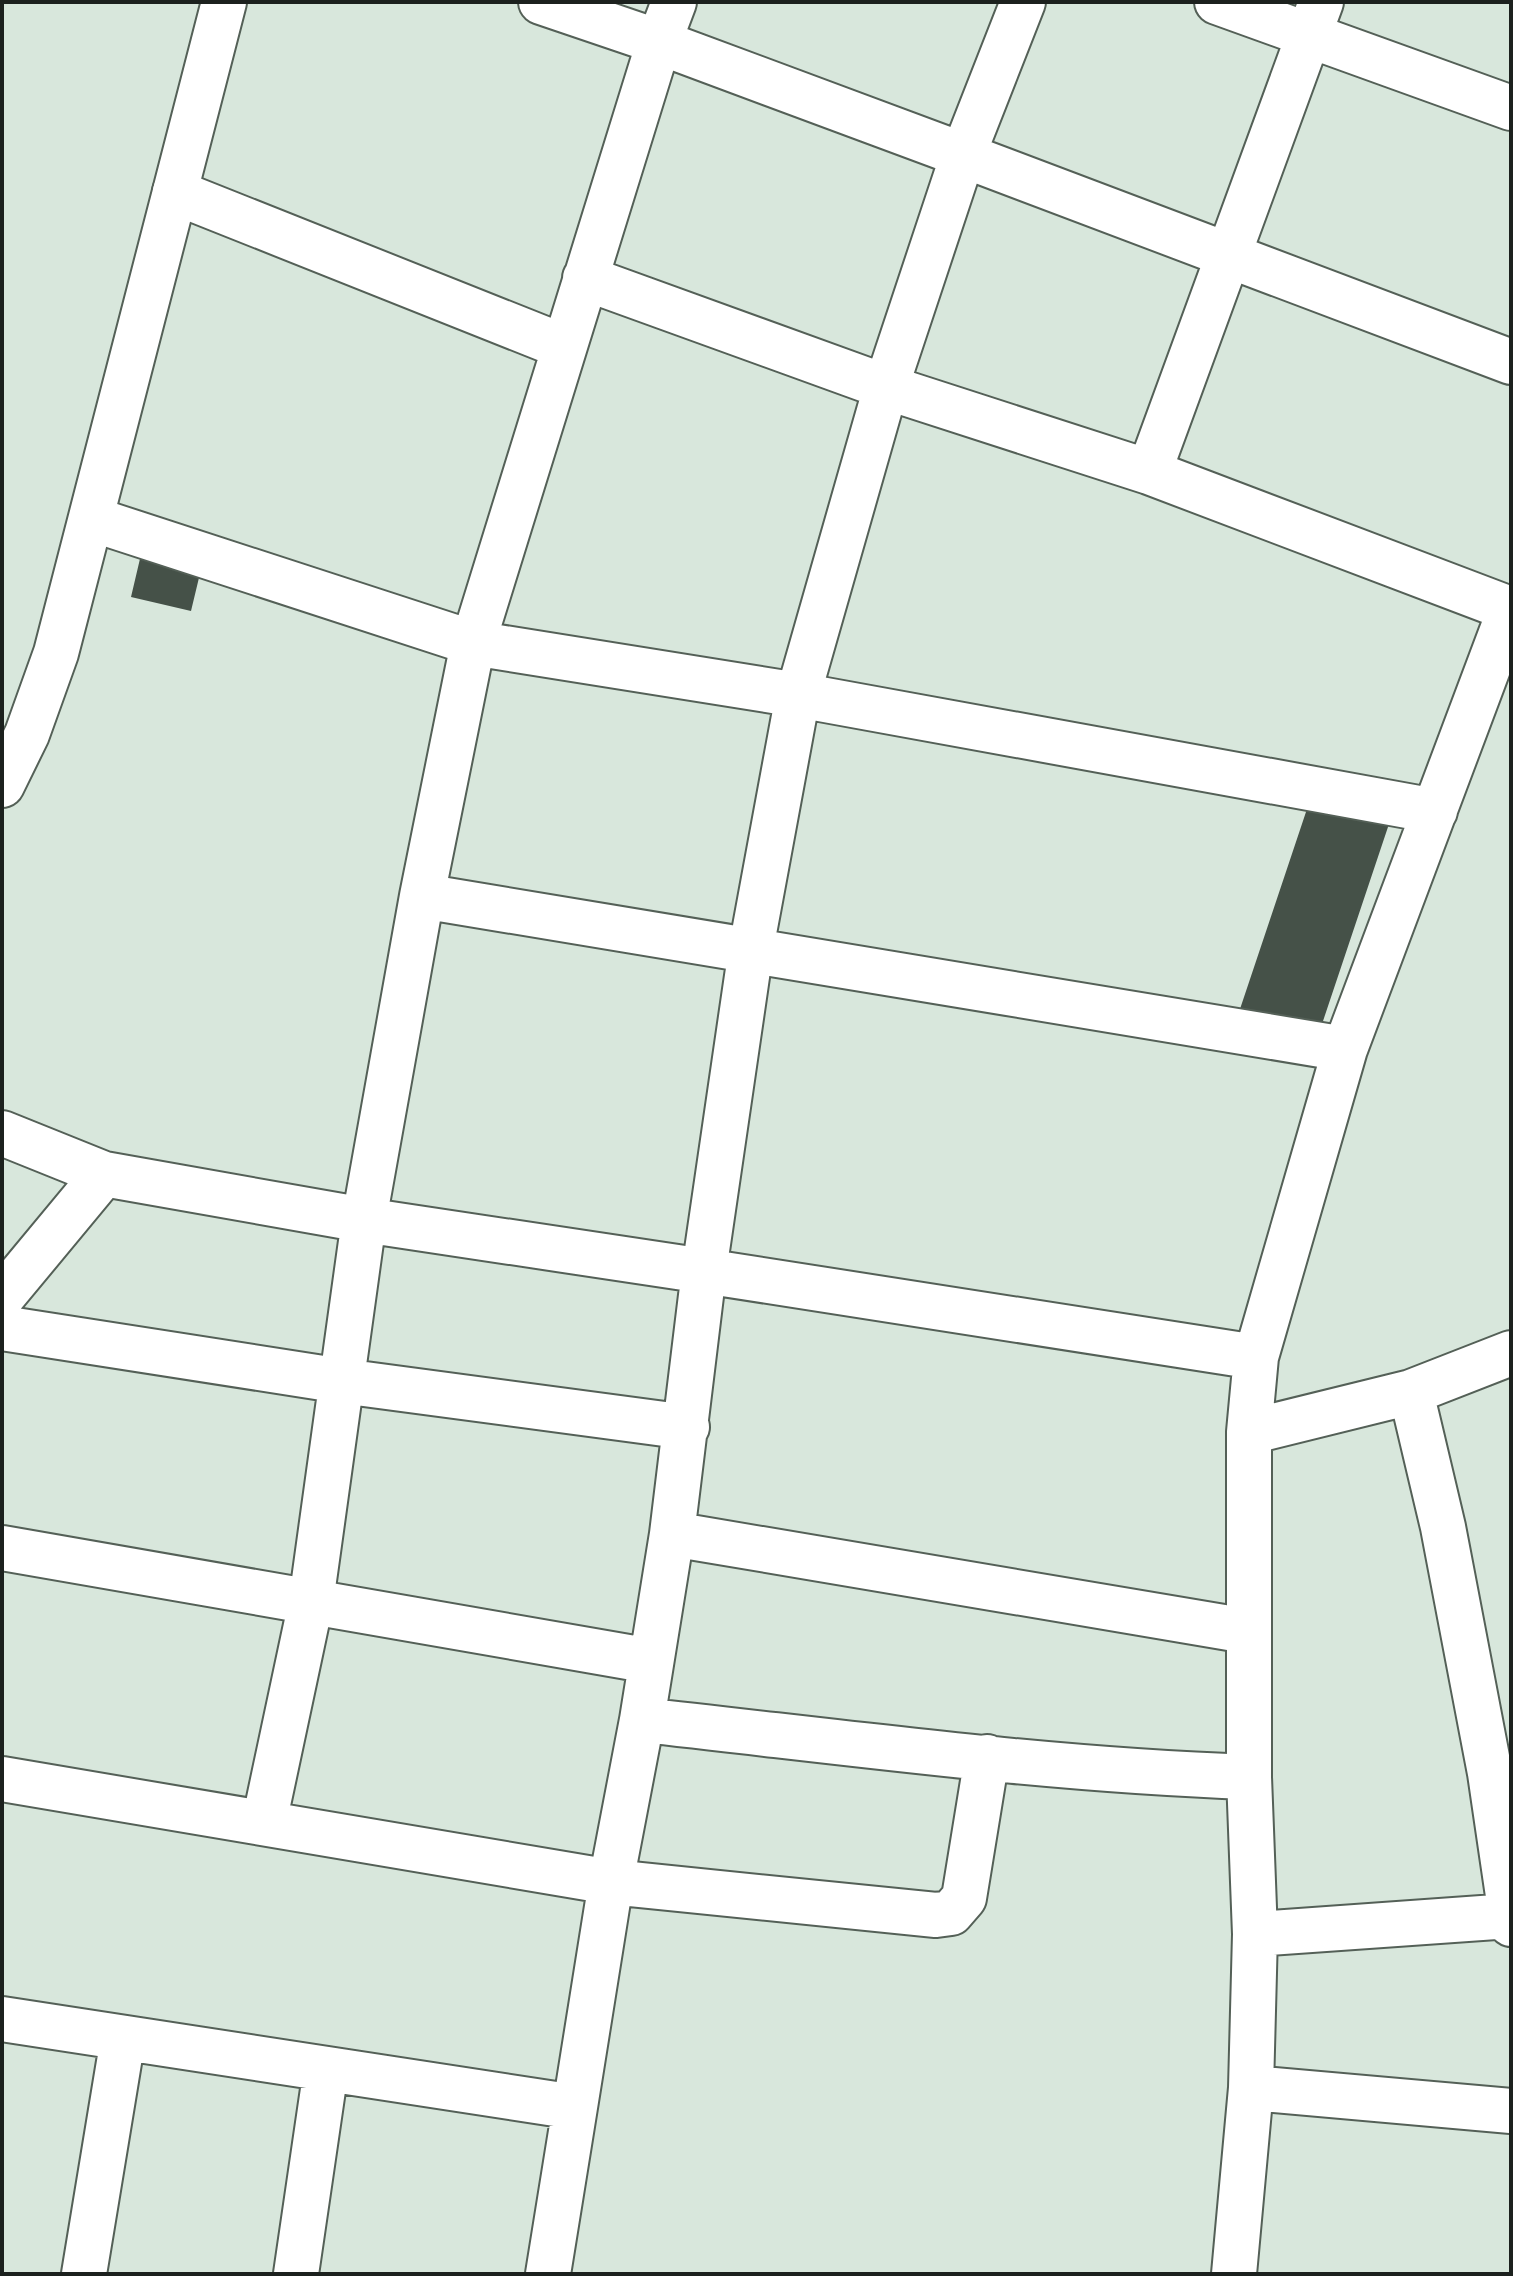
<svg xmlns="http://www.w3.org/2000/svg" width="1513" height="2276" viewBox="0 0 1513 2276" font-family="'Titillium Web',sans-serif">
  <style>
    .building { fill: #455148 }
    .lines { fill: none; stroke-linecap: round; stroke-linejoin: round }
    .minor-casing { stroke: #546057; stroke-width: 48 }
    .major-casing { stroke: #546057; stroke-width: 48 }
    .minor { stroke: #fff; stroke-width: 44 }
    .major { stroke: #fff; stroke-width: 44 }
  </style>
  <rect width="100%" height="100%" fill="#d8e7dc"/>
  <path class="building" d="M143,546l60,15 -12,50 -60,-14z
    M1312,794l78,27 -72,215 -78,-27z"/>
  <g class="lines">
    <g class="minor-casing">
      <path id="minor" d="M541,2l118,40 304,113 60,-153
        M1217,2l294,106
        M175,192l387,154
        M585,278l301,109 77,-232 548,207
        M1149,472l172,-470
        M92,519l381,124 186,-601 15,-40
        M1435,811l-637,-116 -325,-52 -51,253 -58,324 340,51 47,-322 47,-254 88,-308 263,85 361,137
        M422,896l923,153 166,-442
        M2,1133l102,41
        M2,1297l102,-123 260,46 -53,382 -47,221
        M2,1328l340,53 345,46
        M1411,1392l32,135 47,246 21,143
        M1249,1432l162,-40 100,-39
        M672,1534l32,-263 552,86
        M2,1548l649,113
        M1247,1631l-575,-97 -30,186c202,22 404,50 607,57
        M2,1779l609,103 325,33 15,-2 13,-15 23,-141
        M1255,1934l255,-18 1,8
        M2,2019l573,88 36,-225 31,-162
        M1251,2088l260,23
        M84,2274l39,-236
        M296,2274l30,-205
        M548,2274l27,-167
        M1234,2274l17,-186 4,-154 -6,-157v-345l7,-75 89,-308"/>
    </g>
    <g class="major-casing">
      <path id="major" d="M2,785l25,-51 29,-81 168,-651"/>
    </g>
    <use href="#minor" class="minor"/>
    <use href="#major" class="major"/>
  </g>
  <rect width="1513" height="2276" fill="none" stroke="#1c211e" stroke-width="8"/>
</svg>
